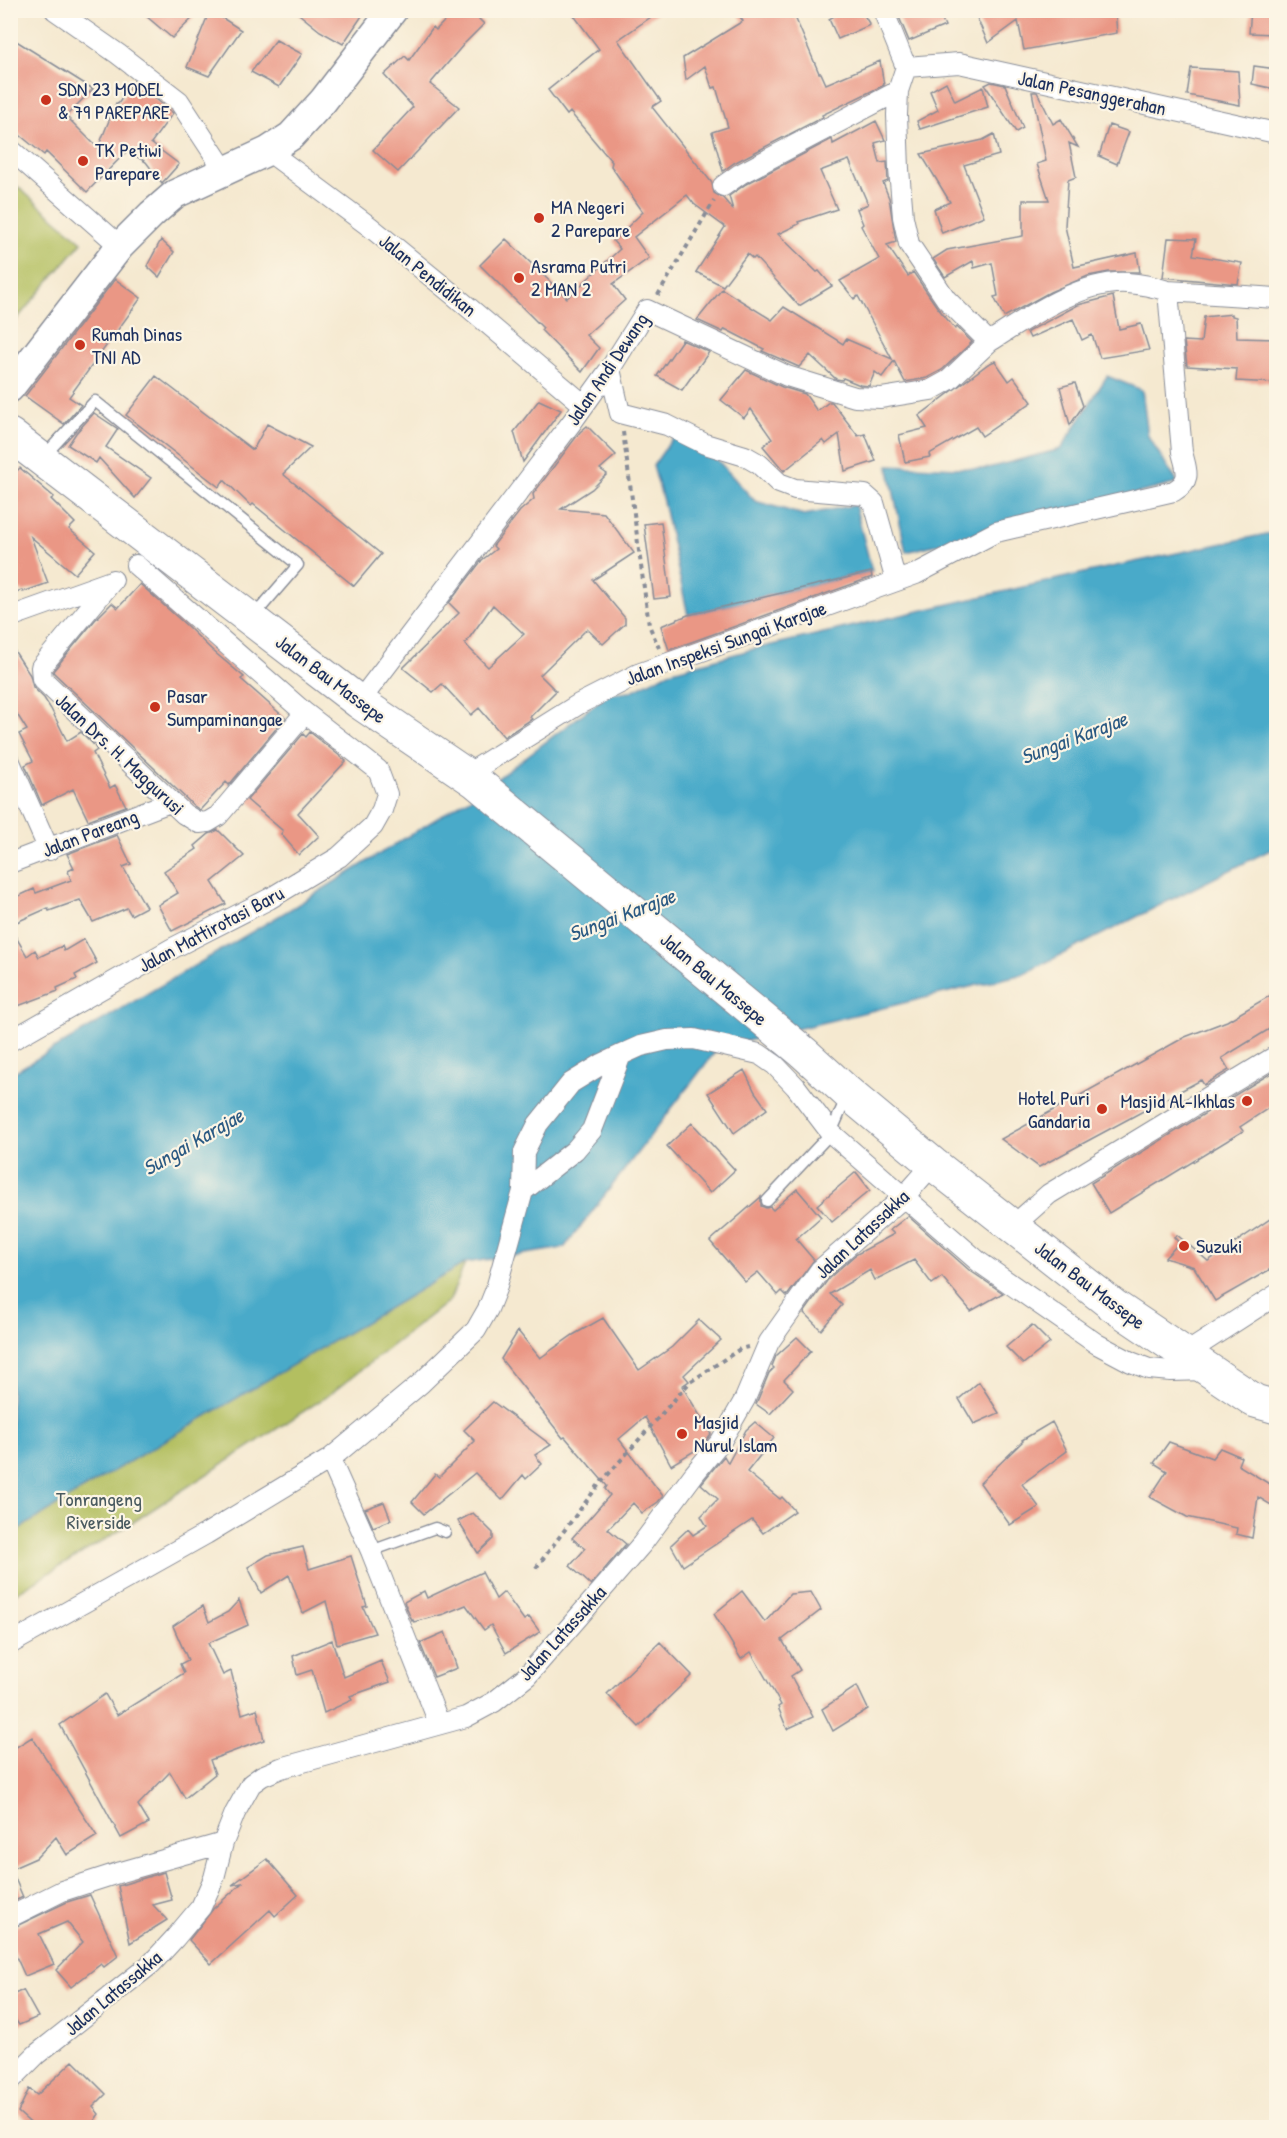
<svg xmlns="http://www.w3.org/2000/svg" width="1287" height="2138" viewBox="0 0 1287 2138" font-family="'Patrick Hand',sans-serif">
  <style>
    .green { fill: #b3bf60; stroke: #67775f; stroke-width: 1.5 }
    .water { fill: #4aaac9; stroke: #326c94; stroke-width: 1.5 }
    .building { fill: #ea9785; fill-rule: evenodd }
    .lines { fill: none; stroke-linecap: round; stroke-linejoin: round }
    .service-casing { stroke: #888c97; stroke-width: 13 }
    .minor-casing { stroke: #888c97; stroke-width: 22 }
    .secondary-casing { stroke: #888c97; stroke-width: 31 }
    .trunk-casing { stroke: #888c97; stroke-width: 35 }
    .path { stroke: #888c97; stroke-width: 4; stroke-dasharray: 4.5 4.5; stroke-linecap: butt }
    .service { stroke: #fff; stroke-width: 10 }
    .minor { stroke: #fff; stroke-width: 20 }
    .secondary { stroke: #fff; stroke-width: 28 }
    .trunk { stroke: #fff; stroke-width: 33 }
    .poi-dot { fill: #c8321e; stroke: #fcf5e5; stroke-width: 2 }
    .labels { text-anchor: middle; stroke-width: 4.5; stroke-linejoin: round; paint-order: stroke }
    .poi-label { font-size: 20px; fill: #1b2f5e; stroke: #fcf5e5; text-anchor: start }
    .street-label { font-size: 20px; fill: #1b2f5e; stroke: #fcf5e5 }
    .park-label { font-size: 20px; fill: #495a5f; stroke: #fcf5e5 }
    .water-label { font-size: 21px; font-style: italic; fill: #2b5a83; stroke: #fcf5e5 }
  </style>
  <rect width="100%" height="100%" fill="#fcf5e5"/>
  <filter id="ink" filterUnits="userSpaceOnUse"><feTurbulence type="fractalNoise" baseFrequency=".0167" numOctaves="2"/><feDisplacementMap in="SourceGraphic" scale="12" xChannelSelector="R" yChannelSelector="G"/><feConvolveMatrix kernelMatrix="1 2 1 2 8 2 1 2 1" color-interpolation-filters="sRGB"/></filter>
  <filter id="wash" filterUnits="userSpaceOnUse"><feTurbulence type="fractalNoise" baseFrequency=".008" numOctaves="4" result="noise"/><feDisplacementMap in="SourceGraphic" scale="24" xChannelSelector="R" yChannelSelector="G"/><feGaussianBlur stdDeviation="1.35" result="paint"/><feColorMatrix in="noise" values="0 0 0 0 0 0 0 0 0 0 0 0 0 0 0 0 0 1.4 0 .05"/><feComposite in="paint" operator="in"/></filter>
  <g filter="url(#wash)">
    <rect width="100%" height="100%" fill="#f5e9d0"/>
    <path class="green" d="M11,181l71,61 -71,84z
      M465,1263l-15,37 -121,95 -205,133 -113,68v-62l87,-54z"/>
    <path class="water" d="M1107,376l35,14 6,46 30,47 -272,69 -18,-87 96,4 77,-20z
      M674,436l36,16 45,49 49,14 51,-10 17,66 -184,44 -25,-114 -10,-35z
      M1276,532v315l-253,127 -305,74 -154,200 -99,15 -367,217 -87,54v-460l283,-167 187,-116 129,-98 20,-1 39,-20 81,-22 347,-80z"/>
    <g id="blocks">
      <path class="building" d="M139,10h62l-29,28z
        M210,10l31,20 -32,46 -22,-9z
        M294,10h72l-23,34 -23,-13z
        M455,10h15l14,14 -20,20 -34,40 29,23 -61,65 -25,-22 40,-43 -29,-32 21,-19 4,4 24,-33 3,3z
        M570,10h91l-43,30 43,61 -9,6 60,76 2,10 9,5 10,12 -4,-14 17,-12 86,-45 1,5 43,-23 9,19 -10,3 5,20 7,-1 1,19 -5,2 6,15 7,44 -9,3 21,31 5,-4 24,35 18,22 2,-2 15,15 -30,28 -15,8 -22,4 -11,-21 -12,16 -7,-5 -6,14 -9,-1 -17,-7 -1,2 -6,-1 -26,-24 -11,12 -37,-16 2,-2 -39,-20 -2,3 -26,-12 25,-31 50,31 12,-13 59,37 3,-5 46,20 -34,-63 -4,3 -14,-18 39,-22 -18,-33 2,-2 -6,-15 11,-5 -19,-44 -29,11 17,38 -39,13 1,2 -21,10 39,38 2,-1 13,15 -33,20 -44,-49 -2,2 -6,-5 -24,32 -27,-14 29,-45 -31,-23 -7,-9 -53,42 15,21 -36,26 12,16 -39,35 13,13 -17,24 -41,-42 2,-2 -63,-63 26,-26 61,59 53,-49 -7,-8 30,-29 -32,-46 1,-4 -42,-50 -3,3 -19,-25 51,-41z
        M735,10h57l27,63h2l5,11 54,-23 4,24 -62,30 1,2 -89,46 -11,8 -11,-39 16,-5 -12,-40 -4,1 -7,-22 -19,14 -3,-22 60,-37z
        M844,10h17l9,15 -32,14 -9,-20z
        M916,10h22l7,16 -36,15 -10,-24z
        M1001,10h114l2,23 -93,17 -6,-29 -30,22 -11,-25z
        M1251,10h25l-2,24 -25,-1z
        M10,37l83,52 -27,27 32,32 18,-45 2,1 16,-23 39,32 -22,30 28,21 -17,19 -16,-21 -19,-11 -40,41 -41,-40 -2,3 -34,-28z
        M276,40l26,14 -23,33 -28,-15z
        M1254,66l22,3 -1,20 -23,-5z
        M1191,68l47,3 2,34 -53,-10z
        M946,82l9,19 28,-14 5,20 -68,22 -3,-8 21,-11 -8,-19z
        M991,82l14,3 18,43 -7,4 -31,-47z
        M1032,92h5l16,32 8,-5 17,28 -9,-4 7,34 -8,3 -3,46 9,41 63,-14 3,19h-31l-21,4 -38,16 -46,25 -10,-20 4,-1 -6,-33 -18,5 -1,-7 -28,16 -12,-18 14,-9 76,-14v-36h26l-12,-36 9,-3z
        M1109,125l20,7 -12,32 -18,-8z
        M994,134l5,21 -35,10 20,51 -42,17 -8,-24 16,-7 -29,-48 62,-14z
        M1168,238l28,1 -3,16 49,8 -4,21 -75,-7z
        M161,240l13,12 -15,25 -12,-11z
        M115,279l26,19 -72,99 12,8 -17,19 -39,-28z
        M1113,296l6,33 22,-5 8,26 -49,8 -8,-23 -10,5 -9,-21 -43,19 -3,-6 51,-27z
        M1232,314v2l4,1 1,21 39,1v44l-40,-2 1,-12 -50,-3 -3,-25 17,1 3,-25z
        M682,340l27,12 -27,38 -25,-14z
        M995,361l14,20 5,-4 18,25 -50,34 -6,-9 -47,27 1,3 -25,5 -6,-27 28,-7 -8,-12 69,-52z
        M746,370l36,17 23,7 12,17 12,-9h3l26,34 7,-2 11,27 -31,10 -6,-37 -13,10 -3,-4 -39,31 -21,-25 9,-7 -21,-30 -7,9 -23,-18z
        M156,376l97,74 14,-26 44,23 -28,27 98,80 -27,32 -101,-82 -2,2 -27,-26 -5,7 -93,-72z
        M1075,383l8,23 -13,19 -10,-38z
        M539,400l22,10 -38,52 -9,-30z
        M94,413l24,16 -12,18 45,31 -16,20 -36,-40 -3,5 -28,-18 8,-12z
        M587,426l29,29 -16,14 7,5 -15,15 -31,20 43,4 30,40 -41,27 32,38v6l-22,20 -16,-15 -47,46 16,16 -26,26 2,2 -28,18 -25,-29 -8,7 -29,-31 -9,8 -30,-24 56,-55 -10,-10 33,-43 14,-11 -3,-3 27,-35 14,-12 -1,-5 47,-62zM493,605l31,29 -36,33 -23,-23z
        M20,468l34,29 -3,2 24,24 -6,6 26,22 -20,23 -44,-37 17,46 -25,9 -1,-2 -12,4v-117z
        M661,522l10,75 -17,2 -10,-75z
        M871,572l1,5 -203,73 -8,-24 27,-11z
        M140,584l46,41 27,26 31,26 -3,2 44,39 -56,67 -3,-3 -26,28 -6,-4 -140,-133 -1,-2 42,-51 17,-17 6,5z
        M10,644l20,31 3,12 11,11 7,11 16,32 14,-9 12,12 4,6 -4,3 17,35 5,-3 11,21 -38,14 -15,-31 -31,16 -17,-40 8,-4 -14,-27 8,-4 -17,-27z
        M310,732l36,29 -48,52 21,23 -20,19 -18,-21 2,-3 -36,-31 56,-66 3,3z
        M218,830l26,26 -32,26 14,22 -54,27 -14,-26 20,-12 -14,-22 33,-22 -2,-3 14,-12z
        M117,835l14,29 -8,3 23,40 -15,8 -4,-7 -34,14 -13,-22 -31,11 -1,-3 -38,17v-25l24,-11 2,4 35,-13 -3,-9 6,-3 -7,-14z
        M10,927l17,29 8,-6 4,7 23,-11 2,5 20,-12 13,24 -22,12 2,4 -20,9 1,3 -48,18z
        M1276,992v33l-54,33 7,12 -25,15 -3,-5 -162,87 -38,-28 184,-102 42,-16z
        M744,1070l11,22 12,17 -33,24 -26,-40z
        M1276,1070v33l-36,24 3,4 -134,82 -18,-30z
        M692,1123l43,47 -25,23 -43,-47z
        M856,1172l14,18 -38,32 -15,-17z
        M797,1189l24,28 -25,22 18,21 -27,36 -5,-5 -4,4 -20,-23 -13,10 -35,-41 51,-44v9l5,2 4,-1 3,3z
        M1276,1215v51l-61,35 -21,-34 -29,-9 14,-15 -5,-6 3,-2 31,26z
        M908,1216l61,54 34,23 -32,18 -29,-34 -10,7 -18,-24 -39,20 -5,-10 -40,24 12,11 -21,25 -17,-17 25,-35 26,-23 39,-21 -4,-4z
        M603,1318l36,52 33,-23 27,-27 22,20 -37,35 5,6 -7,5 29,48 -10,13 -30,18 -26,-48 -26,22 44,57 -5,6 -16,11 -9,-10 -25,26 18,15 -35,41 -21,-19 15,-17 -13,-11 38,-43 -5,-6 2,-3 -42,-49 -2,1 -62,-79 17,-28 22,27 33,-23z
        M1032,1325l18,18 -27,21 -17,-17z
        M797,1337l14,14 -27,29 9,9 -23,25 -14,-10 13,-31 5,-5 -2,-2 4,-10z
        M979,1382l20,31 -25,11 -15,-25z
        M493,1402l58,43 -16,10 7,9 -16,15 -3,-4 -21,25 -27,-27 -51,41 -12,-12 23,-28 4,3 36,-36 -11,-11z
        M755,1422l19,16 -27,34 33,27 2,-2 13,14 -32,22 -11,-13 -69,46 -12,-21 17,-16 5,6 14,-9 -6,-10 17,-17 -17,-15 23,-28 4,7 18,-33z
        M1052,1422l15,29 -45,33 17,23 -29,18 -30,-42 43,-42 -1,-1z
        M1169,1442l43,16 8,-10 21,9 -3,8 38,23v20l-18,-11 -6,41 -16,-4 1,-6 -50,-11 -37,-20 17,-26 -13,-8z
        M384,1502l7,18 -18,7 -8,-18z
        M473,1513l20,20v6l-15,14 -20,-32z
        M303,1547l6,22 42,-13 16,50 -4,1 12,26 -38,11 -11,-43 -23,12 -14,-38 -28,18 -13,-26 20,-12z
        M482,1572l14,27 8,-7 20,28 5,-3 11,15 -34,21 -15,-28 -7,5 -18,-25 -22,9 -30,8 -1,-2 -1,1 -8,-19 20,-11 3,7z
        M742,1591l23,31 25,-28 21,-2 10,18 -39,30 18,30 -9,6 22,41 -26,12 -9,-22 3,-2 -30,-53 -10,7 -27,-45z
        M239,1600l9,25 -40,18 15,32 8,-4 11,43 15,-5 7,31 -54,20 5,14 -30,24 -15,-26 -32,33 11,18 -28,15 -61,-113 45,-31 12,21 67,-42 -4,-9 8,-4 -15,-34 30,-20 6,16 19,-10z
        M445,1632l12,36 -23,9 -14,-34z
        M332,1640l12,37 37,-16 9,21 -40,14 2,4 -28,13 -12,-43 -15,5 -4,-19z
        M660,1642l32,33 -53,52 -32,-33z
        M857,1686l11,23 -35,22 -11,-22z
        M32,1737l65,99 -30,19 -11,-18 -20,21 -25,11 12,28 -13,6v-152z
        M267,1859l31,36 -23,21 -5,-6 -59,54 -22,-24 24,-31 29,-26 -10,2z
        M164,1872l8,28 -19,5 14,15 -37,23 -12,-57z
        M90,1895l28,61 -14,11 -3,-3 -30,23 -15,-17 27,-28 -16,-20 -28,12 15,30 -29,12 -15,-33v-14l57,-27z
        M23,1990l15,27 -19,8 -9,-13v-16z
        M73,2061l33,33 -13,13 6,7 -9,13h-55l-17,-15 11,-23 8,6z"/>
    </g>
  </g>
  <g filter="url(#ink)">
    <use href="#blocks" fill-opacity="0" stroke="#888c97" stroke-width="1.5"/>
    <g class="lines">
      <g class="service-casing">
        <path id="service" d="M44,456l51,-55 203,164 -45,52
          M10,1017l8,19
          M767,1201l64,-68 16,-37
          M371,1551l64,-23 10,4"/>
      </g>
      <g class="minor-casing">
        <path id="minor" d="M55,10l63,44 61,47 46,70
          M883,10l23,57
          M906,67l53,-4 317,70
          M10,149l110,97
          M268,151l101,75 86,70 129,109
          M723,186l17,-12 158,-83
          M1168,291l108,7
          M610,369l10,44 47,12 38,19 40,12 14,8 20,19 16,6 70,6 9,8 22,78
          M113,580l-72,87 1,12 142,135 15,9 9,-1 10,-6 87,-103 -169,-148
          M10,617l101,-36
          M359,702l213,-280 38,-53 37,-59 140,66 68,21 26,1 50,-8 18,-10 40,-38 -43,-43 -37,-55 -6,-27 -4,-48 -2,-54 1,-24 8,-24
          M10,762l39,88
          M466,775l113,-71 59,-30 278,-100 80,-42 178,-41c19,-11 12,-22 8,-39l-14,-161c-13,-4 -27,-7 -41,-8 -46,-3 -100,35 -138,59
          M10,863l160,-61
          M10,1041l161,-92 98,-50 70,-42 34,-31 9,-16 5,-16 -9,-24 -73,-57
          M523,1191l52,-41 17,-20 29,-75
          M1013,1226l36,-32 227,-138
          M1185,1354l91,-59
          M330,1459l41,92 68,172
          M10,1644l196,-110 124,-75 90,-75 56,-54 12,-21 8,-20 27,-98 1,-39 14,-28 33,-41 31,-19 19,-9 20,-9 26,-6 27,-1 65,15 16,11 21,22 35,46 148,129 118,82 34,18 18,7 22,2 35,-1
          M10,1917l52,-26 59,-19 102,-29
          M10,2081l27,-27 114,-90 24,-26 26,-31 13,-29 9,-35 12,-30 16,-29 11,-8 19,-8 185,-51 28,-15 33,-26 115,-132 52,-70 27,-33 24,-42 24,-57 51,-72 84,-73 29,-33"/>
      </g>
      <g class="secondary-casing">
        <path id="secondary" d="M10,388l110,-142 32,-32 23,-20 93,-43 23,-15 32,-35 70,-91"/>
      </g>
      <g class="trunk-casing">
        <path id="trunk" d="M10,435l349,267 116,79 329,272 44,40 85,71 181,142 141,95 21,6"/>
      </g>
      <path class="path" d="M658,295l56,-94
        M623,432l26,193 10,23
        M536,1568l61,-81 93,-105 50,-33 8,-2"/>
      <use href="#service" class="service"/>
      <use href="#minor" class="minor"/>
      <use href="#secondary" class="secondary"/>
      <use href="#trunk" class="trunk"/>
    </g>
  </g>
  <g class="poi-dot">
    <circle cx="46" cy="100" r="6"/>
    <circle cx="83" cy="161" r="6"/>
    <circle cx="539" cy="218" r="6"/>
    <circle cx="519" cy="278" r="6"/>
    <circle cx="80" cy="345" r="6"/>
    <circle cx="155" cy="707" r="6"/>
    <circle cx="1247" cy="1101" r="6"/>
    <circle cx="1102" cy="1109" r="6"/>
    <circle cx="1184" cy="1246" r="6"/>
    <circle cx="682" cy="1434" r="6"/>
  </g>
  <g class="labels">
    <g class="poi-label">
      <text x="58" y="96">SDN 23 MODEL<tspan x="58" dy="23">&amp; 79 PAREPARE</tspan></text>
      <text x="95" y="157">TK Petiwi<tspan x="95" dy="23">Parepare</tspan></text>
      <text x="551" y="214">MA Negeri<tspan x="551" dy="23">2 Parepare</tspan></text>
      <text x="531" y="273">Asrama Putri<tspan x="531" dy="23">2 MAN 2</tspan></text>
      <text x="92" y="341">Rumah Dinas<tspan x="92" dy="23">TNI AD</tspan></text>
      <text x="167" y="703">Pasar<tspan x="167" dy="23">Sumpaminangae</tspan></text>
      <text x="1090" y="1105" text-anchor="end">Hotel Puri<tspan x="1090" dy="23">Gandaria</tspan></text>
      <text x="1235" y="1108" text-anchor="end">Masjid Al-Ikhlas</text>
      <text x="1196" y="1253">Suzuki</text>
      <text x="694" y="1429">Masjid<tspan x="694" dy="23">Nurul Islam</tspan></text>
    </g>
    <g class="street-label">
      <text transform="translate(1092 93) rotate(12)" y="7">Jalan Pesanggerahan</text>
      <text transform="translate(428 275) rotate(39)" y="7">Jalan Pendidikan</text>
      <text transform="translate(607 369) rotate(-56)" y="7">Jalan Andi Dewang</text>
      <text transform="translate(726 643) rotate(-20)" y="7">Jalan Inspeksi Sungai Karajae</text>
      <text transform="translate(331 679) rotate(37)" y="7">Jalan Bau Massepe</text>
      <text transform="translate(120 754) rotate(43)" y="7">Jalan Drs. H. Maggurusi</text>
      <text transform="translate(90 833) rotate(-21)" y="7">Jalan Pareang</text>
      <text transform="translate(211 929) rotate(-28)" y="7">Jalan Mattirotasi Baru</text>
      <text transform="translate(714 979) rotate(40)" y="7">Jalan Bau Massepe</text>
      <text transform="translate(862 1234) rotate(-43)" y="7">Jalan Latassakka</text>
      <text transform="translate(1090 1285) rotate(37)" y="7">Jalan Bau Massepe</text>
      <text transform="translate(562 1633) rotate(-48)" y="7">Jalan Latassakka</text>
      <text transform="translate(113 1993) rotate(-40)" y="7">Jalan Latassakka</text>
    </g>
    <g class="park-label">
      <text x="99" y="1506">Tonrangeng<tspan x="99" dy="23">Riverside</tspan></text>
    </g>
    <g class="water-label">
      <text transform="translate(1074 738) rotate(-21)" y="7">Sungai Karajae</text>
      <text transform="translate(622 915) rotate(-21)" y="7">Sungai Karajae</text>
      <text transform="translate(193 1142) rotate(-30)" y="7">Sungai Karajae</text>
    </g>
  </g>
  <rect width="1287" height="2138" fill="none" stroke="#fcf5e5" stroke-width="36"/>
</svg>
